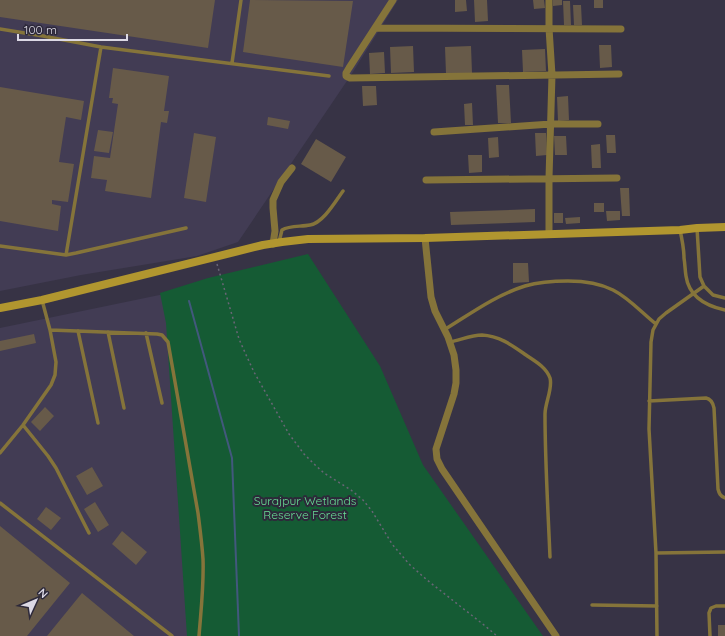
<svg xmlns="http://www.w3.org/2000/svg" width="725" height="636" viewBox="0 0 725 636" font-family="Quicksand,sans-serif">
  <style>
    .built { fill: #423c54 }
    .green { fill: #155b34 }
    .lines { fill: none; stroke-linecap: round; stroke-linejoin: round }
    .stream { stroke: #42587d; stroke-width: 2 }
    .building { fill: #675a49 }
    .path { stroke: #696676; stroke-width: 1.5; stroke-dasharray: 2 3; stroke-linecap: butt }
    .lane { stroke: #85743a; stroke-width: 3.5 }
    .street { stroke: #85743a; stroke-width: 7 }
    .secondary { stroke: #b1962f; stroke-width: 8 }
    .labels { text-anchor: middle; stroke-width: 4; stroke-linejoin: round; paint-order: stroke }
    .park-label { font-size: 12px; fill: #69df96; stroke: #2d293a }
  </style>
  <rect width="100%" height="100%" fill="#373345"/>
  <path class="built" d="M0,0h398l-47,75 -113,167 -41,14 -116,19 -81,16z
    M174,292l32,344h-206v-308z"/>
  <path class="green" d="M308,254l72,112 43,99 120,171h-356l-21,-313 -6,-30 48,-15z"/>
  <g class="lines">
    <path class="stream" d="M189,301l43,157 7,178"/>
  </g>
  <path class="building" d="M0,0h215l-7,48 -208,-31z
    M250,0l103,1 -10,66 -100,-15z
    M455,0h11l1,11 -12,1z
    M474,0h13l1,21 -13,1z
    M533,0h11l1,8 -11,1z
    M553,0h9v5l-9,1z
    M594,0h9v8h-9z
    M563,1h7l1,24h-7z
    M573,5h8l1,20h-8z
    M599,45h12l1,22 -12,1z
    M413,46l1,26 -23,1 -1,-26z
    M471,46l1,27 -26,1 -1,-27z
    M545,49l1,22 -23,1 -1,-22z
    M384,52l1,21 -15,1 -1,-21z
    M113,68l56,8 -5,35h5l-2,12 -6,-1 -10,76 -46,-7 2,-11 -16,-2 3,-22 16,2 8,-54 -6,-1 1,-5h-4z
    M496,85h13l2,38h-13z
    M362,86h14l1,19 -14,1z
    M0,87l84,14 -3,19 -15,-3 -7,45 15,2 -6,38 -16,-2v4l9,2 -3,25 -58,-10z
    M568,96l1,24 -11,1 -1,-24z
    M472,103l1,22h-8l-1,-21z
    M268,117l22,4 -2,8 -21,-4z
    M98,130l15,2 -4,21 -15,-2z
    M194,133l22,4 -10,65 -22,-4z
    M535,133h11l1,22 -11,1z
    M606,135h9l1,18h-9z
    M554,136h12l1,19h-12z
    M498,137l1,20 -10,1 -1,-20z
    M316,139l30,18 -15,25 -30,-18z
    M600,144l1,24h-9l-1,-23z
    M468,155h14v17l-13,1z
    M620,188h9l1,28h-8z
    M594,203h10v9h-10z
    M535,209v13l-84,3 -1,-13z
    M606,211h14v9l-13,1z
    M554,213h9v10h-9z
    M580,217v6l-14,1 -1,-6z
    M513,263h15l1,19 -16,1z
    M34,334l2,9 -36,8v-10z
    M45,407l9,9 -14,15 -9,-9z
    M92,467l11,19 -16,9 -11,-19z
    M95,502l14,23 -11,7 -14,-23z
    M46,507l15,11 -10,12 -14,-11z
    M0,526l70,57 -43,53h-27z
    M122,531l25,21 -11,13 -24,-21z
    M82,593l52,43h-87z
    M718,625h7v11h-7z"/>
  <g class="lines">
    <path class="path" d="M217,264l22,75 8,18 7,15 35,62 15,20 10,10 10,9 27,17 12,10 9,11 20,33 17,20 18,16 57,45 13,11"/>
    <path class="lane" d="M0,29l43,7 58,11 228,29
      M232,63l9,-63
      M697,228l3,49 4,9 9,9 12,3
      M680,230c2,9 4,18 4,28 1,6 1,12 2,18 3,21 20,30 39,34
      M279,242l3,-12c8,-5 19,-3 28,-5 13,-2 25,-23 33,-34
      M0,246l66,9 10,-2 110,-25
      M66,255l35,-208
      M50,330l107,4 5,1 6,7 30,171c2,16 4,31 5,46 1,26 -2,51 -4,77
      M444,330c26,-16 52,-35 81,-44 14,-4 29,-5 43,-5 15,0 31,2 45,9 16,8 29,23 43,34
      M78,331l20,92
      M108,332l16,76
      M146,333l16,70
      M450,342c10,-2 22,-7 32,-7 18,1 31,11 44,20 9,6 20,12 24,23 3,10 -5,25 -5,36 0,47 3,95 5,143
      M649,401l57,-3c5,1 7,5 8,10l4,81c1,4 2,7 7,9
      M23,425l25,31 8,12 33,65
      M0,453l23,-28 28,-40 4,-10 1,-13 -6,-32 -8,-30
      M0,503l172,133
      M656,553l69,-1
      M592,605l65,1
      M657,636l-1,-83 -7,-124 2,-87 2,-12 6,-11 7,-6 38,-27
      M710,636l-1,-23 2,-5 5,-2h9"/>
    <path class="street" d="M393,0l-44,68 -3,5v3l4,2 269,-4
      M549,0v28l3,47 -3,103v56
      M375,28l246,1
      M434,132l117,-8h47
      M426,180l191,-2
      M425,238l6,59 4,14 13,26 6,18 2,15v13l-2,11 -18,55 1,10 5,10 114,167
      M273,244l2,-13 -2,-23v-8l8,-18 11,-14"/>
    <path class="secondary" d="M0,308l42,-8 221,-55 19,-3 26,-3 117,-1 255,-8 17,-2 28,-1"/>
  </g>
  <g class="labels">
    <g class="park-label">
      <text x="305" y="505">Surajpur Wetlands<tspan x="305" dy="14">Reserve Forest</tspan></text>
    </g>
  </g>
  <g transform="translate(36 600) rotate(46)" stroke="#2d293a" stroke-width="3" paint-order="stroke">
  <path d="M0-3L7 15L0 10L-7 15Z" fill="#dcd9e5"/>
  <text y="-6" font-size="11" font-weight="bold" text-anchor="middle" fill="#dcd9e5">N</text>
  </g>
  <path d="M18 34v6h109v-6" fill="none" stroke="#dcd9e5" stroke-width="2"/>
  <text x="24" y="34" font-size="12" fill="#dcd9e5" stroke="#2d293a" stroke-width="3" paint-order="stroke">100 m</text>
</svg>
